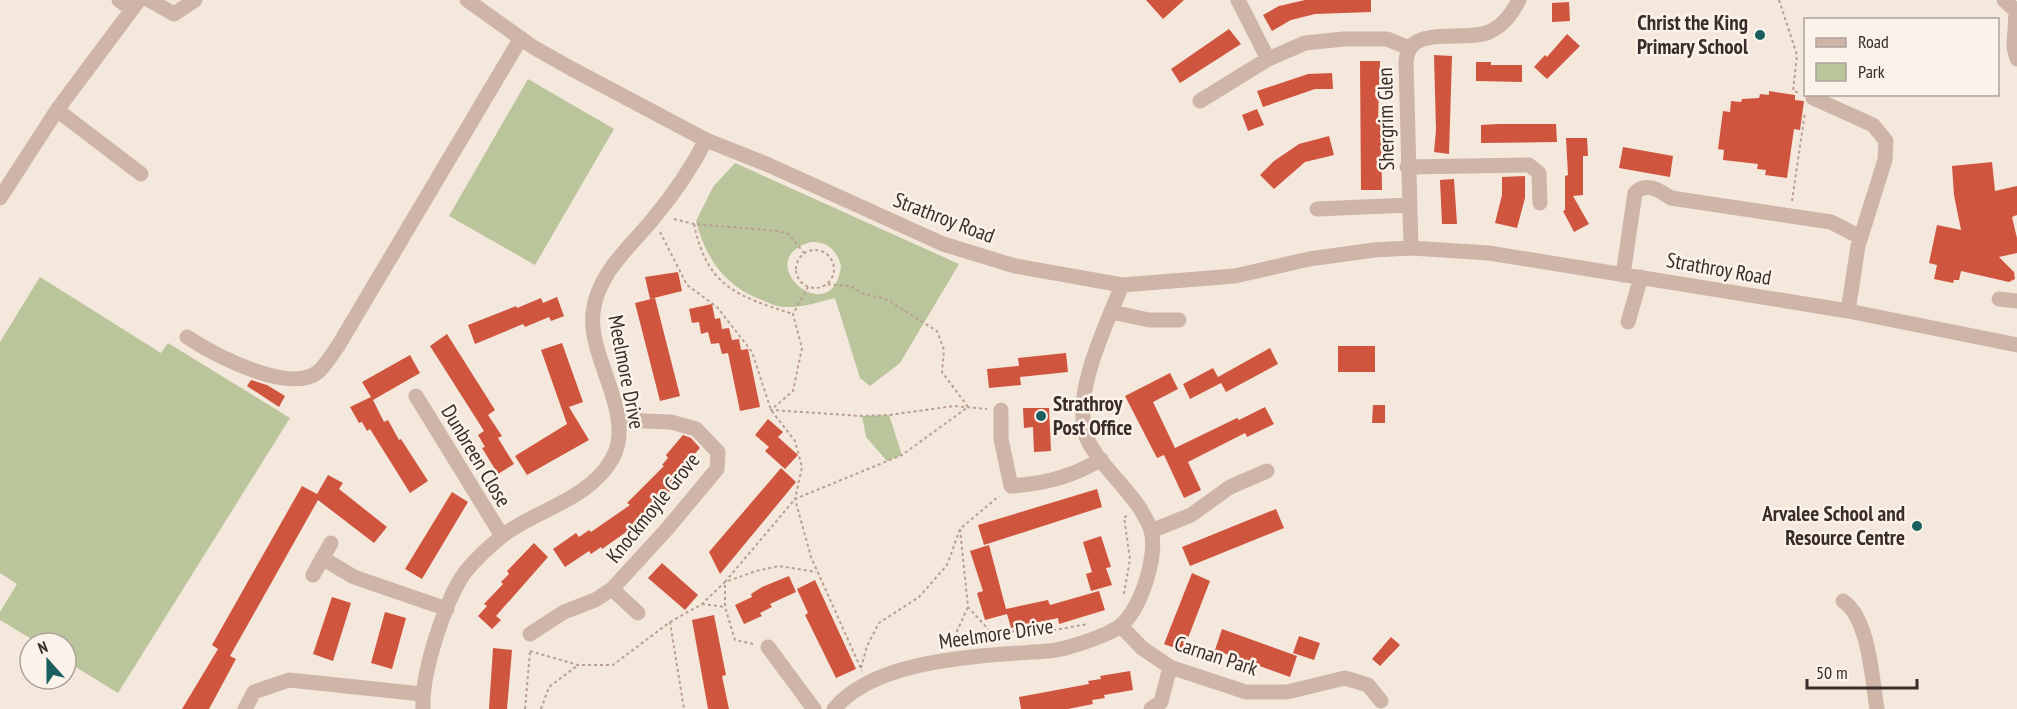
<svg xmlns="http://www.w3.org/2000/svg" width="2017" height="709" viewBox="0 0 2017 709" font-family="'PT Sans Narrow',sans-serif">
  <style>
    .green { fill: #bac59b; fill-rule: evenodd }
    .building { fill: #d0553e }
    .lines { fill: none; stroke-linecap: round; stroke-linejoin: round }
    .path { stroke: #ba9f91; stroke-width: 2; stroke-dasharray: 3 3; stroke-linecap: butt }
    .minor { stroke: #ceb5a7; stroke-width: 15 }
    .poi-dot { fill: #1a5f5e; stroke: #fbf2e9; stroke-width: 2 }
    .labels { text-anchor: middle; stroke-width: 5; stroke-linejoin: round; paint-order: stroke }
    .poi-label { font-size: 21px; font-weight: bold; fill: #3a2c28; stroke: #fbf2e9; text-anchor: end }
    .street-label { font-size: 21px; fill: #3a2c28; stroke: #fbf2e9 }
  </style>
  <rect width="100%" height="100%" fill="#f4e7dc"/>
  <path class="green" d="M528,79l86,50 -79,136 -86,-49z
    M735,163l224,101 -59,99 -30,23 -10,-8 -25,-80c-17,4 -33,10 -51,9 -7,0 -15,-4 -22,-7 -37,-13 -57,-43 -66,-79l17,-34zM811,242c16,-1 26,8 30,24 -8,68 -94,-6 -30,-24z
    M40,277l121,76 7,-10 122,75 -172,275 -52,-32v-18h-28l-38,-23v-8l17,-28 -17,-11v-231z
    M889,415l13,40 -15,6 -21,-24 -4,-21z"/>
  <path class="building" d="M1146,0h38l-21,19z
    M1305,0h66v12l-56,2 -24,6 -19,11 -9,-16 16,-9z
    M1569,2l1,19 -18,1v-19z
    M1229,29l12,15 -61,39 -9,-14z
    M1567,34l13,12 -33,33 -13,-12 11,-12 2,2z
    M1434,55l18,1 -3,98 -15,-2 2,-22z
    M1360,61h20l-2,59h3l1,70h-21z
    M1476,62h15v3h31v17l-46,-1z
    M1332,73l1,16h-18l-52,18 -6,-16 51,-17z
    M1769,91l26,4v5l9,1 -4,29 -6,-1 -7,49 -22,-3 1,-5 -9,-1 1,-5 -35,-4 1,-10 -6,-1 5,-38 7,1 1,-11 10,1 1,-3 17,-1 1,-4 9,1z
    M1257,109l7,16 -16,6 -6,-16z
    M1498,124h58l1,18 -76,1v-18z
    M1329,136l5,19 -29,7 -31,27 -14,-14 14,-14 25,-17z
    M1566,138h21l1,18h-5v39l-10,1 16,28 -15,8 -11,-21 2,-1v-34l3,-1z
    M1623,147l50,9 -3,21 -51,-9z
    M1992,162l3,29 22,-5v29l-5,2 5,21v15l-18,4 15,15 1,7 -6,3 -48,-11 -2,9h-5l-1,3 -19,-4 3,-14 -8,-2 8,-38 24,5 -7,-35 -2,-29z
    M1525,176v22l-8,30 -22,-5 7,-28v-18z
    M1454,179l3,45h-15l-2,-44z
    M678,272l4,19 -32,8 -5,-22z
    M557,297l7,19 -13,5 -2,-4 -24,10 -2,-3 -48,20 -7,-19 48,-19 1,2 24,-10 2,5z
    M655,298l25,98 -20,5 -25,-98z
    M712,304l3,15 5,-1 2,11 7,-1 3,12 7,-1 2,11 7,-1 12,58 -20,4 -12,-58 -6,1 -3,-11 -8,1 -3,-12 -7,2 -2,-12 -7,1 -3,-14z
    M447,334l48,76 -7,5 14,21 -4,2 16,26 -16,10 -16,-26 3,-1 -7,-12 6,-4 -54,-85z
    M562,343l21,59 -14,5 20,33 -62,35 -12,-19 52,-32 -26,-74z
    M1338,346h37v26h-37z
    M1270,348l8,16 -52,28 -5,-9 -31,16 -7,-15 30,-16 5,9z
    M1066,353l2,19 -48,5 1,8 -32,3 -2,-19 32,-3 -1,-8z
    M410,355l10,18 -47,27 11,22 4,-2 11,20 2,-1 27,42 -18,12 -40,-64 -3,2 -5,-9 -3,1 -9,-16 21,-10 -9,-15z
    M1170,373l8,16 -25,13 22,46 62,-30 2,2 26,-13 9,17 -27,13 -2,-4 -57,29 13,28 -17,8 -20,-43 -7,3 -32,-62z
    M251,380l16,5 18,11 -6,11 -32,-21z
    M1373,405h12v18h-13z
    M1023,408h26l2,43 -17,1 -1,-25 -9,1z
    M768,419l15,13 -5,5 20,18 -13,14 -20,-18 4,-4 -14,-12z
    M683,435l8,3 9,10 -19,21 -5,8 3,4 -24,26 -3,-3 -20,24 -30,21 -1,-2 -10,7 -2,-3 -24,16 -12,-18 23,-16 3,4 10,-7 2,2 39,-27 -3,-2 37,-37 -2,-1 6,-7 -2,-3z
    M781,468l15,14 -76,92 -11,-22z
    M328,475l15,8 -4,6 48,38 -13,16 -56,-43 -88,156 6,3 -27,50h-27l36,-60 -6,-4 90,-159 15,8z
    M1097,489l5,18 -118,38 -6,-20z
    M452,492l16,10 -46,77 -17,-10z
    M1276,509l8,19 -94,38 -8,-19z
    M1101,536l10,31 -5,1 6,17 -21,6 -5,-17 6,-2 -9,-30z
    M534,543l14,14 -52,59 5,4 -9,9 -14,-13 9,-10 -3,-2 19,-20 -2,-2 8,-8 -2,-3z
    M989,545l17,64 42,-9 2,5 49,-14 6,19 -46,14 -1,-6 -47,10 -4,-14 -22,6 -8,-27 6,-2 -13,-40z
    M662,563l36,32 -13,15 -37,-32z
    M1192,573l18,8 -27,70 -19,-7z
    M789,576l7,16 -26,12 2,3 -12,6 2,3 -18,8 -9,-19 17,-8 -1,-3 11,-7z
    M815,580l41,89 -20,9 -31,-63 3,-2 -11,-24z
    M332,597l19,6 -18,58 -20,-7z
    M385,612l21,6 -14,51 -21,-6z
    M714,615l12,60 -4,1 7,33h-21l-16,-89z
    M1222,629l75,27 -7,21 -75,-27z
    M1299,636l21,7 -6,17 -21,-7z
    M1391,637l9,8 -20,21 -8,-7z
    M493,648l19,2 -5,59h-18z
    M1130,671l3,19 -29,5 1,3 -13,2 1,4 -25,5h-47l-2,-12 70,-13 -1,-3 13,-2 -1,-3z"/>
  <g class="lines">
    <path class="path" d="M1779,0l18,55 -4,36 7,2
      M1792,201l13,-89
      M674,219l20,5 85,7 10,3 15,19
      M694,224c13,63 43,72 99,90
      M660,232l27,53 30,22 35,45 19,58 24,31 7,26 -7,32 16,58 51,114
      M796 269a19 19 0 1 1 38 0a19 19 0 1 1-38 0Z
      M808,287l-15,27 9,34 -9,43 -22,19 91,6 27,-1 65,-9 33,3
      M960,529l8,78 21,23 49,3 50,-9
      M1124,594l6,-35 -6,-42 3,-1
      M702,604l23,3
      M670,622l32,-18 23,-22 31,-11 23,-5 37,6
      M753,644l-18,-4 -10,-33v-25l70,-83 107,-44 66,-48 -26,-35 2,-22 -7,-19 -51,-32 -22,-5 -14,-8 -24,-2
      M957,644v-13l11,-24
      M530,651l48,14h35l57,-43 14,87
      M861,668l6,-22 12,-23 40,-26 28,-32 13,-36 39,-33
      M525,709l5,-57
      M541,709l8,-22 29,-22"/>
    <path class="minor" d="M119,0l12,9
      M149,0l25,14 21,-14
      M467,0l66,47 39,22 134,71 65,26 172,78 72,22 107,19 113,-9 74,-17 65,-9 37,-2 78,5 359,58 169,34
      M1238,0l30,59
      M2004,0l12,11 -2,36 3,12
      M1813,98l60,27 13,16 -1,19 -27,86 -10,65
      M1200,101l68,-42 37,-16 39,-4h43l22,9
      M57,110l84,64
      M1407,167l122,-2 10,8 1,30
      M0,198l57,-88 82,-110
      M1317,209l92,-4
      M1411,248l-5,-187c3,-39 60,-17 85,-30 13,-6 22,-19 28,-31
      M1623,275l12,-82c11,-12 25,-2 36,5l160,24 29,15
      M1999,299l18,2
      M1112,312l37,8h30
      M1628,322l13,-45
      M187,337c26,17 102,58 131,35 8,-7 14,-18 20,-26l183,-308
      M416,396l86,140
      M1001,410v29l10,47c32,-2 64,-10 90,-27
      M1151,531l40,-16 39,-28 37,-16
      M322,558l32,19 93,32
      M313,575l18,-32
      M612,589l26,24
      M1843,601c26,17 29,78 34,108
      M1121,626l21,22 28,19 76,25h41l58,-14 23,7 13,16
      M530,634l34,-22 31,-12 17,-11 55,-60 50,-60 1,-17 -22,-23 -25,-7 -53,-2
      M768,647l46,62
      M245,709l9,-17 35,-12 133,14
      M423,709c-2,-34 22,-110 43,-138 9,-11 24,-25 36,-35 34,-26 88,-37 110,-77 25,-43 -24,-100 -19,-146 4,-39 36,-65 60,-94 20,-24 39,-52 53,-79
      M834,709c43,-52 151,-53 214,-58 16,-1 59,-15 72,-25 21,-16 38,-71 31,-96 -2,-7 -7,-14 -10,-20 -14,-23 -50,-54 -56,-77 -11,-44 21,-107 37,-148
      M1151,709l10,-7 9,-35"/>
  </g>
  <g class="poi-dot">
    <circle cx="1760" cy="35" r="6"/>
    <circle cx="1041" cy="416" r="6"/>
    <circle cx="1917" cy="526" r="6"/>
  </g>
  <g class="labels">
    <g class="poi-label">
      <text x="1748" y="30">Christ the King<tspan x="1748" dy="24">Primary School</tspan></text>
      <text x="1053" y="411" text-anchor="start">Strathroy<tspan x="1053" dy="24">Post Office</tspan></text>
      <text x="1905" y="521">Arvalee School and<tspan x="1905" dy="24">Resource Centre</tspan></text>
    </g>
    <g class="street-label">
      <text transform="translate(1386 119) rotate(-91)" y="7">Shergrim Glen</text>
      <text transform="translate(944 218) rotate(21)" y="7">Strathroy Road</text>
      <text transform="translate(1719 269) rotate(10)" y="7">Strathroy Road</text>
      <text transform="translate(626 372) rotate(79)" y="7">Meelmore Drive</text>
      <text transform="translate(476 456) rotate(59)" y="7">Dunbreen Close</text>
      <text transform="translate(653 508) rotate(-51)" y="7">Knockmoyle Grove</text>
      <text transform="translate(996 634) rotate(-8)" y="7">Meelmore Drive</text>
      <text transform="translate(1216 656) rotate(18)" y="7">Carnan Park</text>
    </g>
  </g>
  <rect x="1804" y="18" width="195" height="78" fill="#fbf2e9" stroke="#aea39c" stroke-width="1.5"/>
  <rect x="1816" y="38" width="30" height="9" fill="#ceb5a7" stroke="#aea39c" stroke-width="1.5"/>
  <text x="1858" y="48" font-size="18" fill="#3a2c28">Road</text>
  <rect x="1816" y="63" width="30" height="18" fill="#bac59b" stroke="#aea39c" stroke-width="1.5"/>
  <text x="1858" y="78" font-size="18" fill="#3a2c28">Park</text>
  <g transform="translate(48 661) rotate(339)"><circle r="28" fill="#fbf2e9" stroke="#aea39c" stroke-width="1.5"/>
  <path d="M0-4.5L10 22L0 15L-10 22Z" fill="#1a5f5e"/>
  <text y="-9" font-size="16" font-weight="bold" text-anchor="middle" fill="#3a2c28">N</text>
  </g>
  <path d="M1807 679v9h110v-9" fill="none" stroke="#3a2c28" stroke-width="3"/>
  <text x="1816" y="679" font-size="18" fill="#3a2c28" stroke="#fbf2e9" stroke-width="4.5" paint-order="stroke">50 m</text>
</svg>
